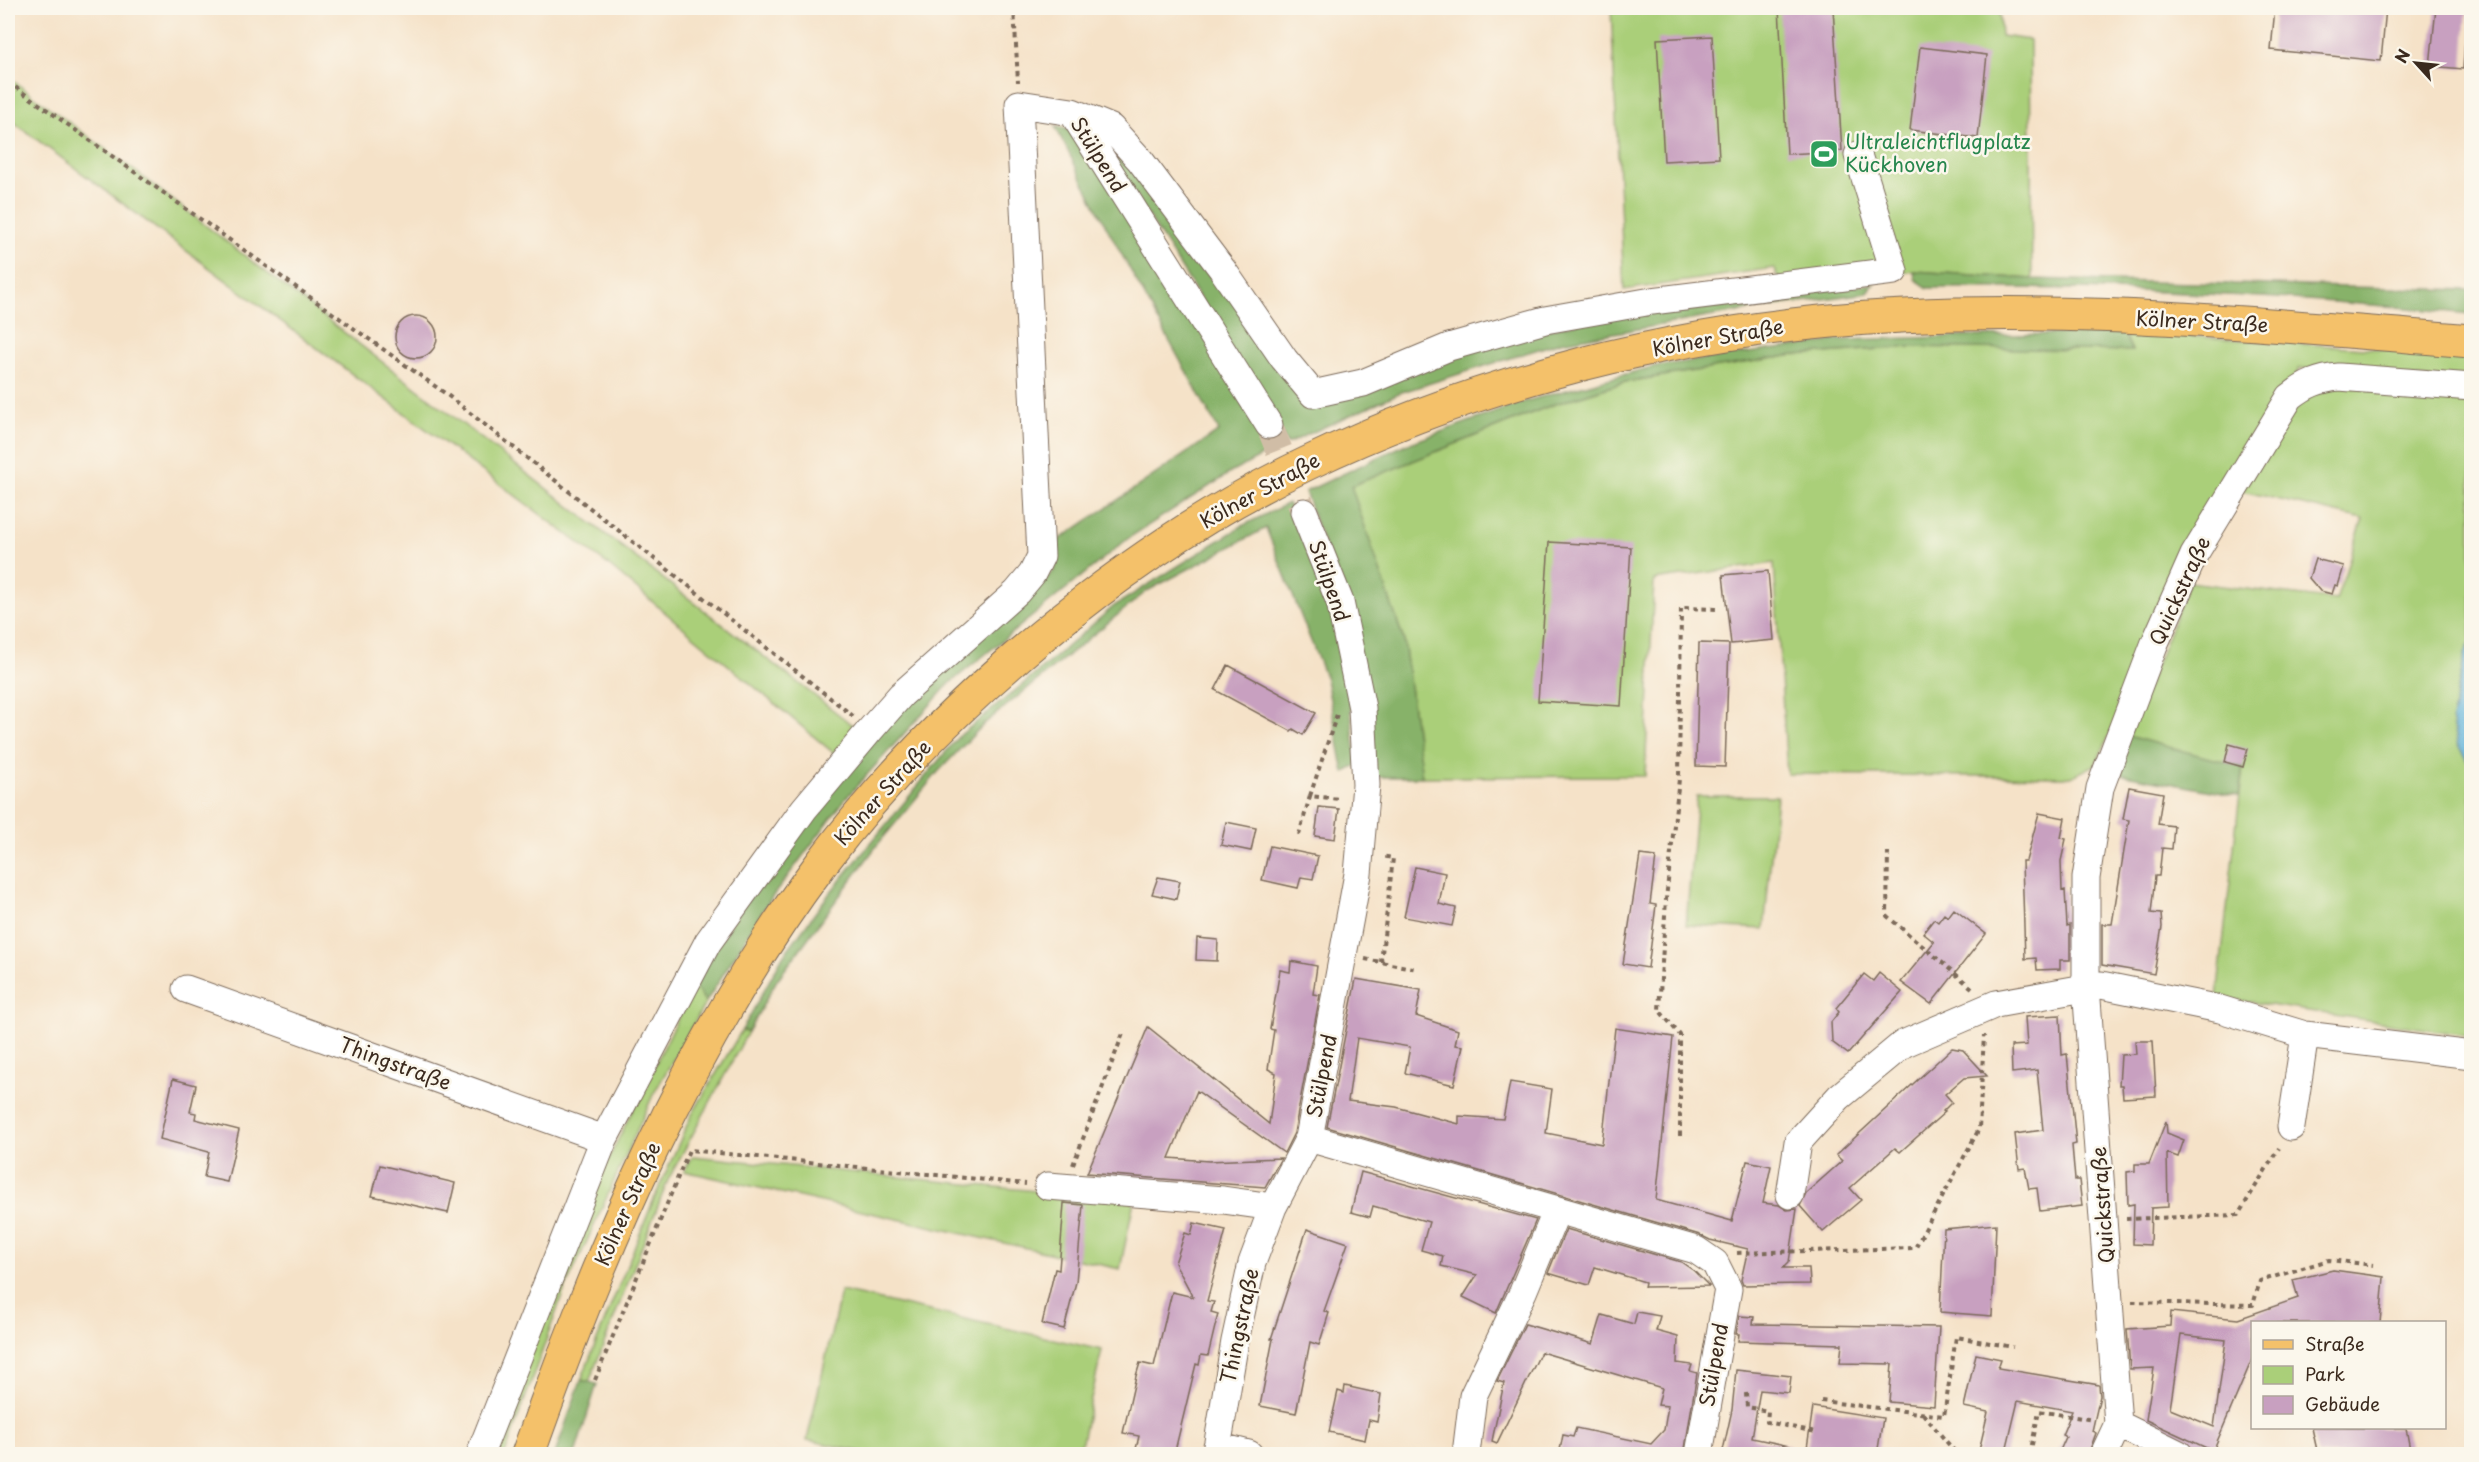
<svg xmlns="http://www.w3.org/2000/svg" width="2479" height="1462" viewBox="0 0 2479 1462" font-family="'Playpen Sans',sans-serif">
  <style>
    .green { fill: #aacf79; stroke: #727c4c; stroke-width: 1.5 }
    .forest { fill: #87b269; stroke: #616e44; stroke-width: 1.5 }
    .water { fill: #5eb2da; stroke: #4c6e7c; stroke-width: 1.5 }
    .building { fill: #c8a0c0; fill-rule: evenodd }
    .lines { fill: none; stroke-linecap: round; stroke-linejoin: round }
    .minor-tunnel { stroke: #d0bda6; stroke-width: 27; stroke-dasharray: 27 14; stroke-linecap: butt }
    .minor-casing { stroke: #7c6a5a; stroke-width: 29 }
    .major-casing { stroke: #7c6a5a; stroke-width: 35 }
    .path { stroke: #7c6a5a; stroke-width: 4; stroke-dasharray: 4.5 4.5; stroke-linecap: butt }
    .minor { stroke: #fff; stroke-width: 27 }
    .major { stroke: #f4c16a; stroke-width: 33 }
    .labels { text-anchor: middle; stroke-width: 5; stroke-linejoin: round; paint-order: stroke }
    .leisure-label { font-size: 20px; fill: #27864d; stroke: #fbf7ec; text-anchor: start }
    .street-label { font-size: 20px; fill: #3b2a1e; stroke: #fbf7ec }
  </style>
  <rect width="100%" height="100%" fill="#fbf7ec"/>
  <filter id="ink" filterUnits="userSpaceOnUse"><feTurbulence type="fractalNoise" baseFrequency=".0167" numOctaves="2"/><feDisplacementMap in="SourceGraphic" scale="12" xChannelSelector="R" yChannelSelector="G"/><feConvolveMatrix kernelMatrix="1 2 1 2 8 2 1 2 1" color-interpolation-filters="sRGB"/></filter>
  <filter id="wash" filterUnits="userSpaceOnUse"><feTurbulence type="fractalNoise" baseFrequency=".008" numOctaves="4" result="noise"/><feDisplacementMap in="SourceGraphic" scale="24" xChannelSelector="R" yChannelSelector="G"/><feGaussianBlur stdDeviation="1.35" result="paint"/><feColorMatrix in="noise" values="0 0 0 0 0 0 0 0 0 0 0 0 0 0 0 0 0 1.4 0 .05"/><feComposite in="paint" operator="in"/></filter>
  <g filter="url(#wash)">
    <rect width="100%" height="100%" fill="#f5e2c8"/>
    <path class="green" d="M1611,8h388l2,28 29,4 2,239 -117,-8 -134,14 -7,-17 -150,22z
      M8,77l131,97 720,556 -23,25 -229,-191 -599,-446z
      M2123,332l348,23v27l-171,-14 -43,64 -162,333 -24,12 -284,-3 -13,-211 -120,17 -9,196 -223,1 -18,-136 -54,-155 202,-81 73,-23 169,-27 116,-8 222,3z
      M2334,384l137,11v641l-254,-39 26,-230 -115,-30 61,-155 147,18 27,-81 -121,-28 51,-88z
      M1697,796h80l-13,133 -78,-4z
      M694,986l12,16 -53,93 -91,201 -57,158h-18l78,-207z
      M742,1030l6,2 -80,148 -79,202 -8,-2 70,-174 40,-90z
      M693,1156l441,45 -14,68 -436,-98z
      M841,1291l261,59 -23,104h-208l-64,-14z"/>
    <path class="forest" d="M1055,126l21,6 201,316 -47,25 -100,64 -180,146 -104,115 -79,106 -61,98 -12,-16 40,-68 156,-203 164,-144 -1,-27 166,-113 -113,-205z
      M1107,131l207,276 168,-62 125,-29 267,-32 -7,9 -94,13 -212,36 -162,51 -112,51 -95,-159 -90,-142z
      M1914,271l118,8 439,11v24c-180,-18 -361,-28 -543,-26l-13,-9z
      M2123,332l9,19 -222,-4 -116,8 -169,27 -73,23 -201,81 53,155 18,136h-47l-27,-166 -43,-119 97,-46 124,-45 130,-35 184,-26z
      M1288,503l54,130 15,132 -13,8 -18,-94 -60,-151 -119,63 -163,133 -46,48 -60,72 -101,136 -29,52 -6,-2 41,-74 46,-62 129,-157 75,-61 81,-70 128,-80z
      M2128,736l115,31 -4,29 -125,-23z
      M581,1380l16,4 -22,70h-20z"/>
    <path class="water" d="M2471,641v127l-14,-25 -6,-23 15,-69z"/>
    <g id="blocks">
      <path class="building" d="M1779,8h54l9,143 -55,3z
        M2275,8h111l-5,53 -110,-11z
        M2436,8h31l-4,61 -33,-3z
        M1712,36l7,122 -55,3 -7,-122z
        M1920,47l67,8 -9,83 -68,-8z
        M395 337a21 21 0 1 1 42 0a21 21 0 1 1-42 0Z
        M1549,542l82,5 -10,159 -83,-5z
        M2315,559l29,7 -6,20 -3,-1 -3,9 -12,-3 -11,-13z
        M1768,571l6,69 -43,4 -8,-69z
        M1699,643l30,1 -4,123 -29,-1z
        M1228,665l88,48 -13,22 -10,-6 -2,2 -76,-41z
        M2229,744l19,5 -5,18 -18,-5z
        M2129,787l34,6 -5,31 16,2 -2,23 -10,-1 -3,28h-4l-4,37 10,1 1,13 -8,47 -52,-9v-41h10l17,-104 -6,-1z
        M1319,807l20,2 -4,30 -20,-3z
        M2039,813l26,5 -4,20 5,1 -5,22 1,30 3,-1 2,36 3,-1v35h-10v9l-23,1 -1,-12 -11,1 -3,-98h4z
        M1226,822l30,6 -5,23 -30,-6z
        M1270,846l48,10 -5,23 -12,-2 -3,11 -36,-8z
        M1640,855l16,2 -6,47 6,1 -8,63 -25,-4z
        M1415,867l30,6 -6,31 17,4 -4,18 -48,-9z
        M1158,877l22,4 -4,18 -24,-5z
        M1954,909l32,25 -55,70 -30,-22 33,-40 -11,-9 11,-14 4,3 6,-8 4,3z
        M1197,938l21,2 -1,21 -21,-1z
        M1291,961l26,5 -4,28 7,1 -26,138 -10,20 -87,-62 -28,67 40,3 72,-3 -16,29 -178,-14 61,-146 121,97 7,-51 -8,-4 6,-39 -4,-1 10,-59 10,2z
        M1879,973l23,19 -54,62 -16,-12 -1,-20 8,-10 -3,-4 28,-34 9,7z
        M1356,979l65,11 -5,26 42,14 -3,15 8,1 -9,39 -49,-12 5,-26 -53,-9 -9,63 48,6 63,17v-8l44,3 7,-37 42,7 -6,44 56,11 13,-116 58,9 -17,163 76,21 15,-60 24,5 -8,37 16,2 8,5 10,-1 -8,53 -6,6h26l1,16 -67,1 -2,-5 7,-31 -38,-9 -10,-5 -373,-108z
        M2060,1015l2,40 5,-1 9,90 -4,1 3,35h4l3,26 -42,5 -3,-23 -8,1 -4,-21 -6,1 -4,-35 28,-4 -6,-60 -25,3 -1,-27 16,-1 -2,-28z
        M2135,1041h18l3,55 -33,2 -1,-13h-3l2,-30 15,-1z
        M1952,1048l11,2 24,26 -23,2 -19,16 7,8 -9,9 2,1 -45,40 -5,-4 -45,40 11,12 -38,32 -23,-26 6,-13 36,-32 -6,-6z
        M173,1079l23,6 -6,27 6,1 -1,6 44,11 -12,52 -23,-5 5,-25 -49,-13z
        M2166,1121l1,12 17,7 -6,17 -11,-4 1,54 -17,1 -1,37 -17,-1 1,-40 -6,1 -1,-33 8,-1v-7h14z
        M380,1165l75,18 -7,30 -76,-17z
        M1361,1172l175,48 -40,93 -33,-16 14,-22 -36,-9 2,-10 -22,-6 8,-28 -56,-16 -3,11 -19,-5z
        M1064,1203l19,2 -7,77 -12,47 -22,-5 13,-55 4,1z
        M1194,1223l32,7 -19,71 7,1 -3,10 7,2 -10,42 -7,-1 -2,10 -3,-1 -22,91h-35l1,-5 -4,-1 3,-13 -16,-3 13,-57 4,-13 14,3 18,-74 21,5 -18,-34 10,-30 6,2z
        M1996,1224l-4,92 -52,-4 4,-83z
        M1307,1229l41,14 -24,68 5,2 -10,32 -9,-3 -14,71 -36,-7 13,-67h-2z
        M1566,1229l115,33 13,9 15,15 -65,1 1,-5 -50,-15 -6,18 -41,-12z
        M2333,1270l51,7 -4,46h-127v34l-40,94 -67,-31 8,-52 -24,1 -3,-40 43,-3 1,-14 67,7 60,-21 -5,-18zM2181,1335l45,5 -12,87 -44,-18z
        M1637,1312l23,4 -4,15 22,6 -1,26 15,2 -2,6 7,2 -13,82h-125l4,-20 10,2 3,-9 75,16 13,-14 4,-24 -10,-1 4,-17 -121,-36 -44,91 -5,-2 12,-58 -7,-2 28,-57 68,20 9,-29 32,9z
        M1739,1316l15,1 -1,7 186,3 -5,79 -45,-4 3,-38 -52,-1 2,-19 -104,-3 1,-7h-3z
        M1976,1354l25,5 -3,9 101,17 1,11 -8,35 4,2 -8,22h-30l8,-18 -4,-2 10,-24 -54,-10 -13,54h-27l10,-43 -24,-5z
        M1736,1370l55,6 -2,17 -29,-3 -8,48 38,8v9h-68l10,-45z
        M1345,1386l36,8 -4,28 -8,-2 -4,20 -36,-8 9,-41 6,2z
        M1813,1407l70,11 -6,37h-71z
        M2312,1428h94l5,27h-93z"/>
    </g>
  </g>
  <g filter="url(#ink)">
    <use href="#blocks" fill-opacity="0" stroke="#7c6a5a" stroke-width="1.5"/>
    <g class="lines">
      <path class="minor-tunnel" d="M1269,425l35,87"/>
      <g class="minor-casing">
        <path id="minor" d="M1072,112l39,16 29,32 82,109 62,90 29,35 50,-11 86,-36 96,-27 107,-19 242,-30 -36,-116
          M186,989l418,150
          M2291,1127l14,-92
          M1309,1138l387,112 19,13 13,26 -29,165
          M1048,1186l175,14 50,7
          M1790,1195l8,-53 41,-45 64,-53 93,-40 105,-19 119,24 85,26 167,20
          M2118,1424l61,30
          M1217,1446l32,8
          M480,1454l124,-315 104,-197 96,-133 67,-80 30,-34 116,-103 15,-18 9,-18 -22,-452 53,8 197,313
          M1216,1454l19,-113 17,-78 21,-56 36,-69 49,-264 8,-89 -4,-77 -22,-106 -36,-90
          M1466,1454l7,-58 50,-104 34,-82
          M2104,1454l14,-30 -32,-438v-108l14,-90 54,-143 40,-90 96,-158c16,-13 29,-18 49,-20l133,10"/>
      </g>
      <g class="major-casing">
        <path id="major" d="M528,1454c73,-206 161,-413 293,-590 118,-158 309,-317 487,-401 157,-75 331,-122 503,-140 220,-23 441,1 661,18"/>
      </g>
      <path class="path" d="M1014,8l4,74
        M8,82l438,312 407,322
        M1310,796l27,-82
        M1299,835l11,-39 30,3
        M1888,852l-1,64 85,72
        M1365,959l52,10
        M1381,962l12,-104 -11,-2
        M1680,1136v-101l-21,-25 7,-111 13,-120 2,-171 37,1
        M1073,1165l51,-134
        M2126,1219l112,-4 41,-67
        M1737,1253l178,-5 64,-119 5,-94
        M2132,1302l121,3 7,-24 69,-21 44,5
        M595,1380l94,-230 337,34
        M1746,1393l1,14 21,4 -1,11 49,10
        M1821,1401l123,15 12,-79 57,10
        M1923,1414l34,40
        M2030,1454l9,-43 54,9"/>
      <use href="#minor" class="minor"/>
      <use href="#major" class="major"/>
    </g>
  </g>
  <defs>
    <g id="stadium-square" transform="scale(1.5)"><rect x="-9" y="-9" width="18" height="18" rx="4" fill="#2e9e5b" stroke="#fbf7ec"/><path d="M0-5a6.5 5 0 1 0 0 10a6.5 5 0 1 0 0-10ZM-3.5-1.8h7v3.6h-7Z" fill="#fff"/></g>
  </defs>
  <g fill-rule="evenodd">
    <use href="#stadium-square" x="1824" y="154"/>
  </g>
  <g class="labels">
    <g class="leisure-label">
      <text x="1845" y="149">Ultraleichtflugplatz<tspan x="1845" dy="23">Kückhoven</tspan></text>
    </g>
    <g class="street-label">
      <text transform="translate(1098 155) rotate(58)" y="7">Stülpend</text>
      <text transform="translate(2202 322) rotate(3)" y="7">Kölner Straße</text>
      <text transform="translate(1718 338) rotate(-10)" y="7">Kölner Straße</text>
      <text transform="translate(1260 491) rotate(-29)" y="7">Kölner Straße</text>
      <text transform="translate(1329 581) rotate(71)" y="7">Stülpend</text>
      <text transform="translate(2180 591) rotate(-65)" y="7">Quickstraße</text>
      <text transform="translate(883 793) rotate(-48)" y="7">Kölner Straße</text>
      <text transform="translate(395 1064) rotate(20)" y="7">Thingstraße</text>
      <text transform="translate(1322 1076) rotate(-79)" y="7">Stülpend</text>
      <text transform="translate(628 1204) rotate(-66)" y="7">Kölner Straße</text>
      <text transform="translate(2103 1205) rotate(-94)" y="7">Quickstraße</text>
      <text transform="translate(1240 1326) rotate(-78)" y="7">Thingstraße</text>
      <text transform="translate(1714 1365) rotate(-80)" y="7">Stülpend</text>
    </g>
  </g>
  <rect width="2479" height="1462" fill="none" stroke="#fbf7ec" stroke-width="30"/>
  <rect x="2251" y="1321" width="195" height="108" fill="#fbf7ec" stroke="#aea59a" stroke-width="1.5"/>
  <rect x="2263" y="1340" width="30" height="9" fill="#f4c16a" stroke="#aea59a" stroke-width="1.5"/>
  <text x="2305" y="1351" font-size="18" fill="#3b2a1e">Straße</text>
  <rect x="2263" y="1366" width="30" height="18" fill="#aacf79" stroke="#aea59a" stroke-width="1.5"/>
  <text x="2305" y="1381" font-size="18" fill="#3b2a1e">Park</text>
  <rect x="2263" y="1396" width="30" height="18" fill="#c8a0c0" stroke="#aea59a" stroke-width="1.5"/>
  <text x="2305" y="1411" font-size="18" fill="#3b2a1e">Gebäude</text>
  <g transform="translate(2416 63) rotate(297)" stroke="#fbf7ec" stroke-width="4.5" paint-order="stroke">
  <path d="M0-4.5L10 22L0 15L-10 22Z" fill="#3b2a1e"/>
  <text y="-9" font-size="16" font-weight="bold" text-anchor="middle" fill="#3b2a1e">N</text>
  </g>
</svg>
